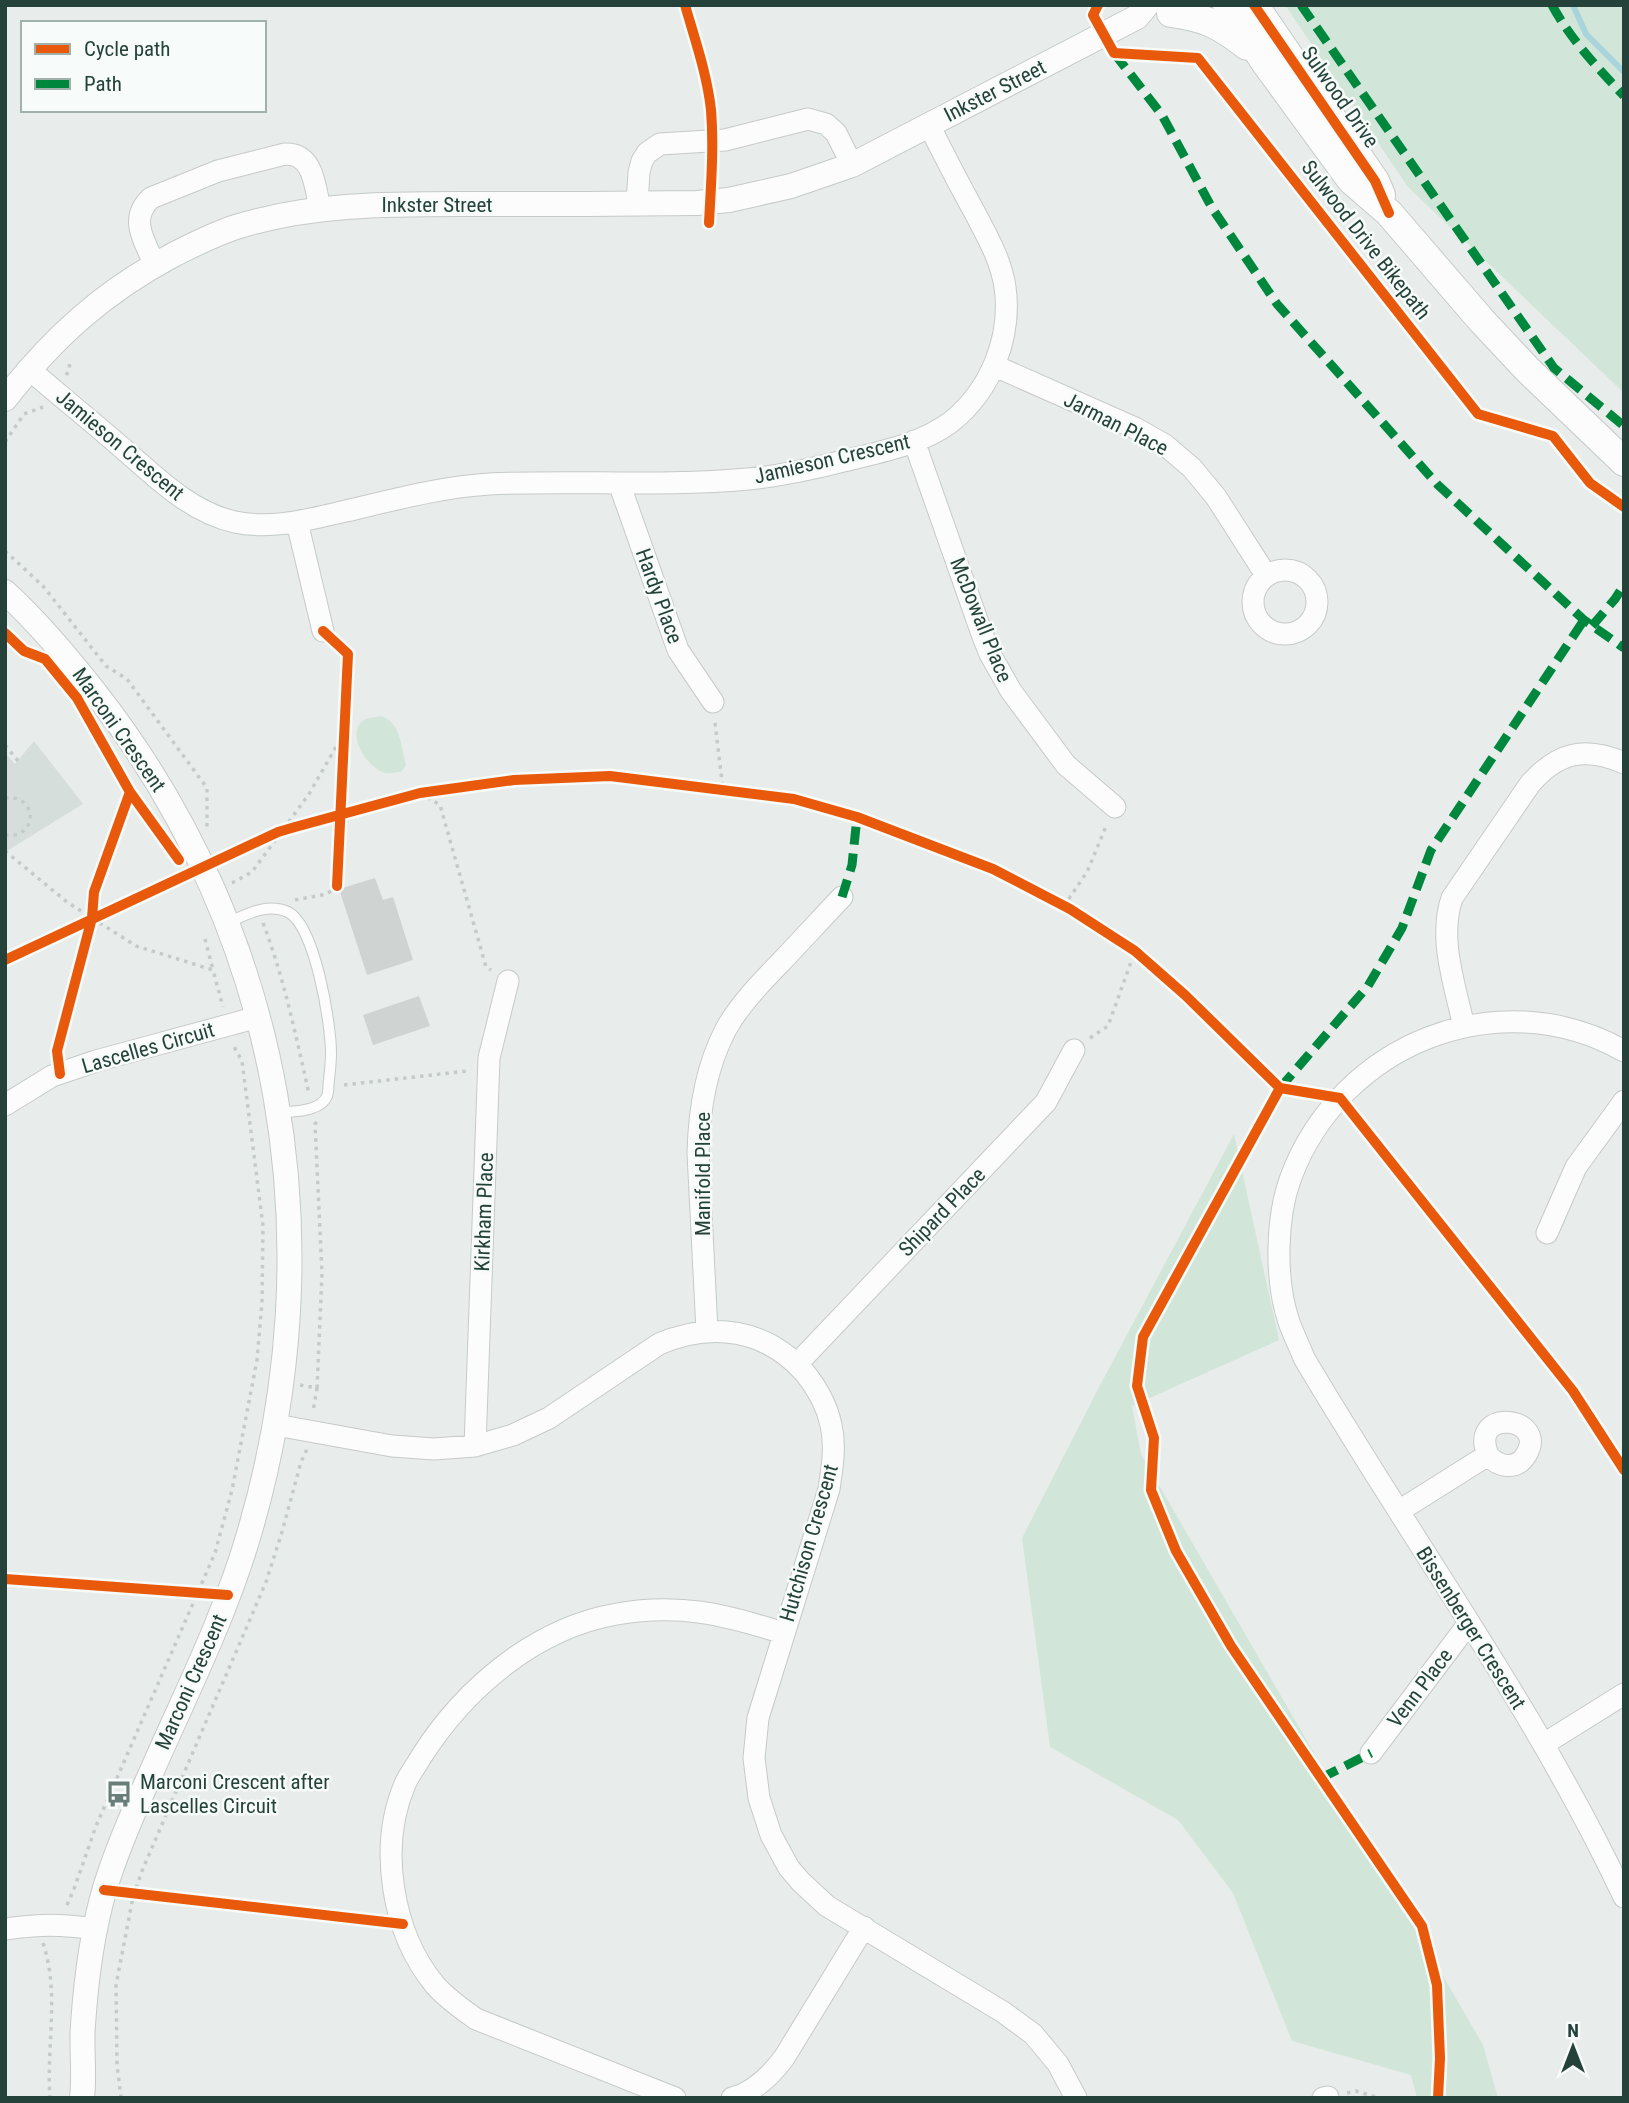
<svg xmlns="http://www.w3.org/2000/svg" width="1629" height="2103" viewBox="0 0 1629 2103" font-family="'Roboto Condensed',sans-serif">
  <style>
    .built { fill: #d6dedb }
    .green { fill: #d1e6d8 }
    .lines { fill: none; stroke-linecap: round; stroke-linejoin: round }
    .stream { stroke: #a9d4db; stroke-width: 6 }
    .building { fill: #cfd4d2 }
    .service-casing { stroke: #c5cac8; stroke-width: 12 }
    .minor-casing { stroke: #c5cac8; stroke-width: 23 }
    .tertiary-casing { stroke: #c5cac8; stroke-width: 26 }
    .secondary-casing { stroke: #c3cbc8; stroke-width: 30 }
    .path { stroke: #c3ccca; stroke-width: 3.5; stroke-dasharray: 3.5 5; stroke-linecap: butt }
    .service { stroke: #fcfcfc; stroke-width: 10 }
    .minor { stroke: #fcfcfc; stroke-width: 21 }
    .tertiary { stroke: #fcfcfc; stroke-width: 24 }
    .secondary { stroke: #fcfcfc; stroke-width: 28 }
    .quiet { stroke: #00873e; stroke-width: 9; stroke-dasharray: 18 9; stroke-linecap: butt }
    .cycleway-casing { stroke: #f7fbf9; stroke-width: 15 }
    .cycleway { stroke: #e8590c; stroke-width: 10 }
    .labels { text-anchor: middle; stroke-width: 5; stroke-linejoin: round; paint-order: stroke }
    .street-label { font-size: 21px; fill: #24423a; stroke: #f7fbf9 }
    .poi-label { font-size: 21px; fill: #24423a; stroke: #f7fbf9; text-anchor: start }
  </style>
  <rect width="100%" height="100%" fill="#e8edeb"/>
  <path class="built" d="M34,741l49,63 -78,48v-99l10,11z"/>
  <path class="green" d="M1285,5h339v388l-216,-206z
    M381,716c20,6 20,31 25,49l-4,6c-5,1 -11,3 -16,2 -18,-3 -42,-40 -22,-53 4,-2 12,-3 17,-4z
    M1234,1134l45,206 -147,66 9,48 342,591 15,53h-81l-6,-23 -119,-34 -59,-148 -55,-73 -128,-73 -28,-209 76,-149z"/>
  <g class="lines">
    <path class="stream" d="M1573,5l13,29 38,38"/>
  </g>
  <path class="building" d="M375,878l8,22 10,-3 20,63 -46,15 -28,-86z
    M419,996l11,30 -57,19 -10,-30z"/>
  <g class="lines">
    <g class="service-casing">
      <path id="service" d="M227,923c19,-8 40,-21 61,-11 27,13 43,112 43,141 0,9 -1,18 -2,27 -1,4 0,12 -2,16 -6,16 -35,15 -49,17"/>
    </g>
    <g class="minor-casing">
      <path id="minor" d="M637,204l2,-32 3,-11 5,-8 13,-9 65,-4 83,-21 18,5 10,9 16,32
        M155,265c-10,-23 -27,-46 -4,-67l67,-27 67,-17c29,-1 30,33 35,55
        M995,366l140,62 30,17 27,23 24,29 50,78
        M29,369c30,26 61,51 91,77 34,29 69,66 115,76 38,8 75,-3 111,-11 47,-11 95,-24 143,-27 87,-4 173,3 259,-5 35,-3 70,-12 104,-20 33,-8 71,-16 99,-37 40,-32 61,-85 54,-135 -4,-27 -18,-51 -30,-74 -16,-29 -31,-58 -46,-88
        M914,441l68,193 8,20 21,37 55,74 49,42
        M619,483l59,167 35,52
        M297,522l26,109
        M1253 602a32 32 0 1 1 64 0a32 32 0 1 1-64 0Z
        M1464,1027c-9,-42 -26,-88 -12,-129l78,-114c28,-32 55,-38 94,-21
        M1624,1051c-126,-71 -283,-7 -333,126 -15,40 -16,101 -3,142 4,13 11,26 16,39 106,180 231,350 320,539
        M5,1105l47,-29 44,-15 162,-44
        M1547,1233l29,-66 48,-66
        M707,1331l-9,-178c1,-43 8,-86 28,-124 14,-25 34,-45 54,-66 21,-22 41,-44 62,-66
        M797,1364l249,-262 28,-52
        M276,1425l116,21 42,3 41,-3 38,-11 36,-17 110,-74c53,-23 107,-15 146,29 12,15 22,33 26,52 5,22 1,43 -2,64l-71,229 -4,40 5,40 12,37 18,33 12,14 26,24 176,106 30,22 25,30 18,34
        M475,1446l14,-388 19,-77
        M1399,1511l89,-56c-20,-49 62,-38 38,0 -10,16 -28,12 -38,0
        M1544,1744l80,-50
        M1371,1753l98,-130
        M5,1929c36,-5 55,-5 91,0
        M675,2098l-199,-79c-15,-11 -29,-20 -41,-34 -43,-52 -57,-138 -30,-201 4,-9 11,-18 16,-27 43,-68 114,-129 196,-143 61,-11 107,0 166,19
        M732,2098c21,-5 39,-23 52,-40l80,-131
        M1323,2098l5,-1"/>
    </g>
    <g class="tertiary-casing">
      <path id="tertiary" d="M5,399c49,-62 97,-106 168,-144 20,-10 41,-21 63,-28 77,-24 157,-23 237,-23 75,0 149,0 224,-1l32,-3 62,-14 61,-21 285,-148 10,-12
        M5,592c34,31 64,67 92,103 187,240 238,549 152,839 -25,86 -67,167 -102,248 -16,35 -31,70 -42,106 -13,44 -19,92 -22,137 -2,24 2,48 -1,73"/>
    </g>
    <g class="secondary-casing">
      <path id="secondary" d="M1227,5l40,60 84,115 38,33 93,108 45,48 97,93
        M1254,5l121,176 6,14
        M1171,13c35,5 48,11 76,33"/>
    </g>
    <path class="path" d="M66,375l3,-4 1,-12
      M5,442l19,-28 19,-7
      M5,551l38,35 63,80 21,13 80,109v39
      M715,723l8,67
      M5,745l14,17
      M420,793l20,12 46,162 5,3
      M5,798c34,-4 33,42 0,37
      M5,851l62,51 69,44 77,24 10,37
      M232,883l20,-11 57,-78 35,-61
      M295,900l32,-6 10,-8
      M1064,906l23,-34 20,-48
      M263,923c21,55 33,113 46,171
      M205,939l8,31
      M1090,1038l18,-12 27,-75
      M344,1085l123,-14
      M300,1385l17,3 -4,24
      M317,1388l5,-114 -7,-150 2,-2
      M67,1905l7,-16 22,-63 119,-273 17,-63 25,-130 5,-58 1,-76 -21,-165 -9,-16
      M43,1943c17,51 3,103 7,155
      M1347,2093l9,-2 23,7
      M121,2098l-4,-33 -1,-80 17,-88 9,-26 124,-289 16,-50 19,-70 6,-13"/>
    <use href="#service" class="service"/>
    <use href="#minor" class="minor"/>
    <use href="#tertiary" class="tertiary"/>
    <use href="#secondary" class="secondary"/>
    <path class="quiet" d="M1301,5l253,363 70,58
      M1552,5c19,35 45,62 72,91
      M1114,53l48,62 50,93 65,96 161,181 146,135 40,28
      M1592,626l23,-27 9,-14
      M842,897l10,-32 5,-48
      M1280,1088l88,-102 34,-58 29,-78 153,-230
      M1321,1778l50,-25"/>
    <g class="cycleway-casing">
      <path id="cycleway" d="M685,5c10,35 22,69 26,105 3,37 0,75 -2,113
        M1098,5l-5,10 21,38 84,5 280,356 75,22 37,47 34,24
        M1254,5l121,176 14,32
        M323,631l25,23 -11,232
        M5,633l19,18 21,8 32,39 53,94 49,68
        M5,960l273,-128 17,-5 125,-34 94,-13 96,-4 184,23 63,18 136,52 77,40 65,42 50,44 95,93 60,10 233,293 51,79
        M60,1074l-3,-23 35,-133 2,-26 36,-100
        M1280,1088l-137,249 -6,49 17,52 -3,52 25,61 55,95 191,280 15,59 3,73 -2,40
        M5,1579l223,16
        M104,1890l299,34"/>
    </g>
    <use href="#cycleway" class="cycleway"/>
  </g>
  <defs>
    <g id="bus-bare" transform="scale(2.1)"><path d="M-5-6H5V4H4V6H2V4H-2V6H-4V4H-5ZM-3.5-4V0h7V-4ZM-3.5 1.2v1.5H-2V1.2ZM2 1.2v1.5H3.5V1.2Z" fill="#697e78" stroke="#f7fbf9" stroke-width="2.5" paint-order="stroke"/></g>
  </defs>
  <g fill-rule="evenodd">
    <use href="#bus-bare" x="119" y="1794"/>
  </g>
  <g class="labels">
    <g class="street-label">
      <text transform="translate(995 91) rotate(-27)" y="7">Inkster Street</text>
      <text transform="translate(1340 97) rotate(55)" y="7">Sulwood Drive</text>
      <text x="437" y="212">Inkster Street</text>
      <text transform="translate(1366 240) rotate(52)" y="7">Sulwood Drive Bikepath</text>
      <text transform="translate(1116 424) rotate(27)" y="7">Jarman Place</text>
      <text transform="translate(120 445) rotate(40)" y="7">Jamieson Crescent</text>
      <text transform="translate(832 459) rotate(-13)" y="7">Jamieson Crescent</text>
      <text transform="translate(659 596) rotate(70)" y="7">Hardy Place</text>
      <text transform="translate(981 620) rotate(68)" y="7">McDowall Place</text>
      <text transform="translate(119 730) rotate(55)" y="7">Marconi Crescent</text>
      <text transform="translate(148 1048) rotate(-16)" y="7">Lascelles Circuit</text>
      <text transform="translate(703 1174) rotate(-90)" y="7">Manifold Place</text>
      <text transform="translate(484 1212) rotate(-88)" y="7">Kirkham Place</text>
      <text transform="translate(942 1212) rotate(-46)" y="7">Shipard Place</text>
      <text transform="translate(809 1543) rotate(-74)" y="7">Hutchison Crescent</text>
      <text transform="translate(1471 1628) rotate(58)" y="7">Bissenberger Crescent</text>
      <text transform="translate(191 1682) rotate(-66)" y="7">Marconi Crescent</text>
      <text transform="translate(1420 1688) rotate(-53)" y="7">Venn Place</text>
    </g>
    <g class="poi-label">
      <text x="140" y="1789">Marconi Crescent after<tspan x="140" dy="24">Lascelles Circuit</tspan></text>
    </g>
  </g>
  <rect width="1629" height="2103" fill="none" stroke="#24423a" stroke-width="14"/>
  <rect x="21" y="21" width="245" height="91" fill="#f7fbf9" stroke="#a3b1ad" stroke-width="2"/>
  <rect x="35" y="44" width="35" height="10" fill="#e8590c" stroke="#a3b1ad" stroke-width="2"/>
  <text x="84" y="56" font-size="21" fill="#24423a">Cycle path</text>
  <rect x="35" y="79" width="35" height="10" fill="#00873e" stroke="#a3b1ad" stroke-width="2"/>
  <text x="84" y="91" font-size="21" fill="#24423a">Path</text>
  <g transform="translate(1573 2047)" stroke="#f7fbf9" stroke-width="5" paint-order="stroke">
  <path d="M0-5L12 26L0 18L-12 26Z" fill="#24423a"/>
  <text y="-10" font-size="19" font-weight="bold" text-anchor="middle" fill="#24423a">N</text>
  </g>
</svg>
